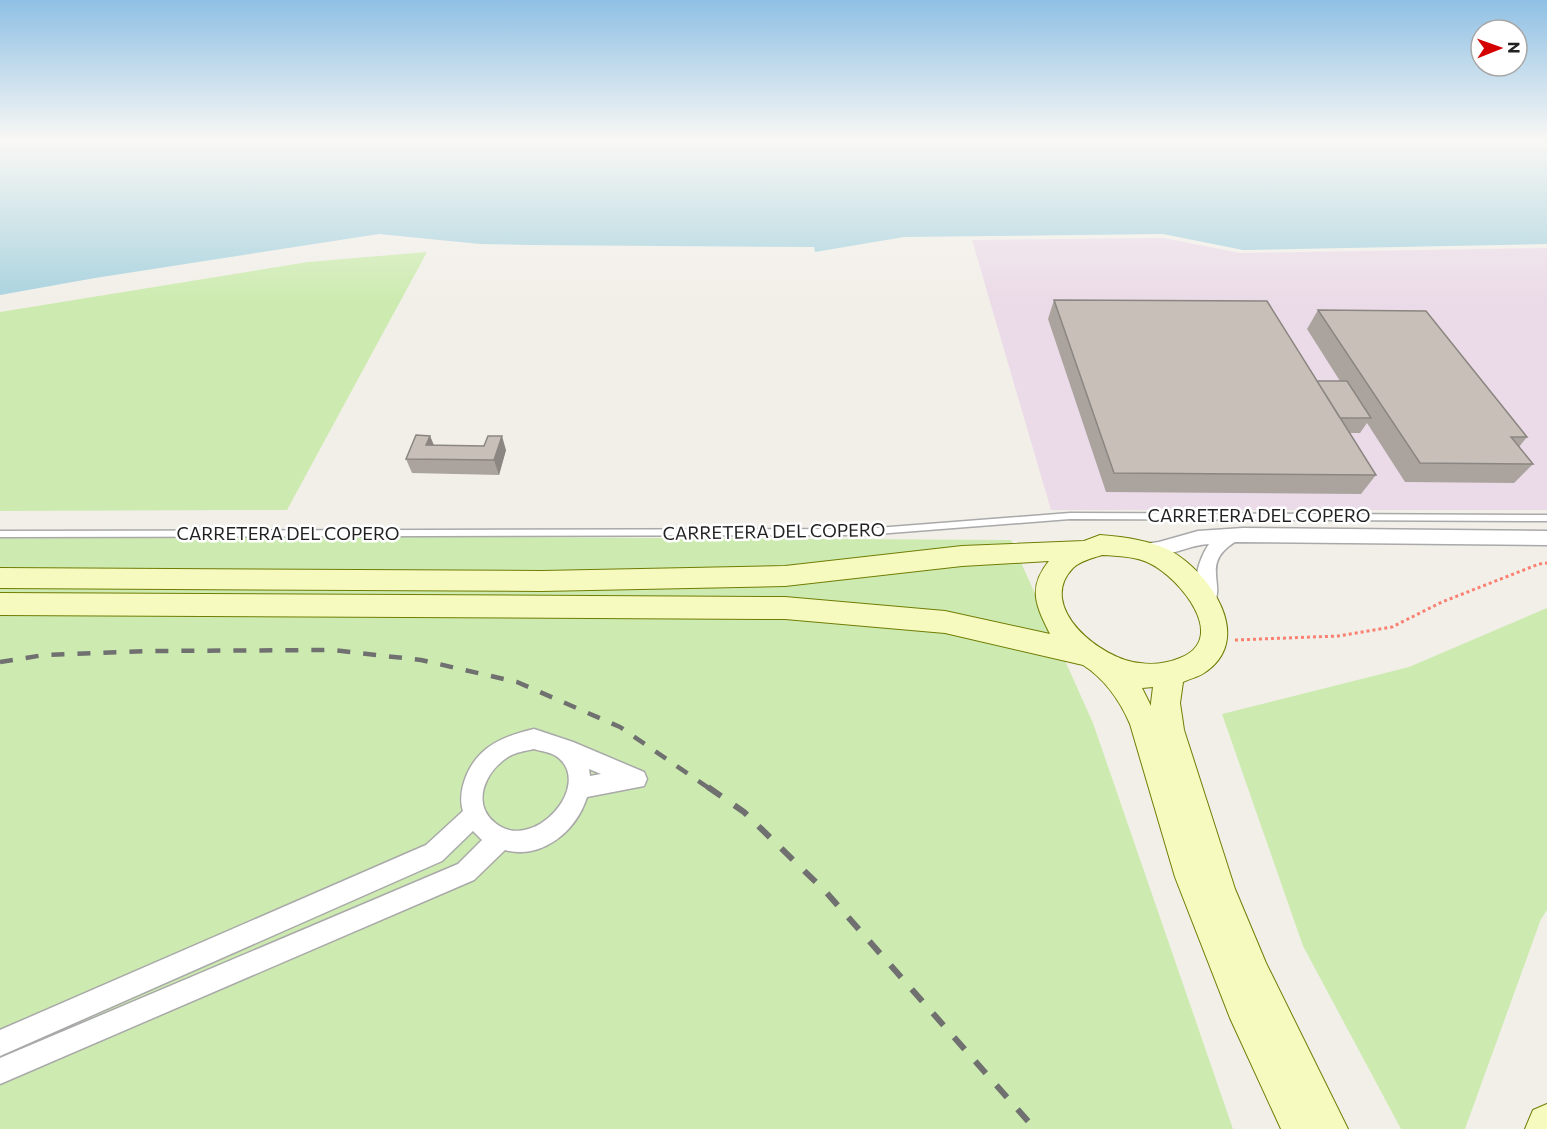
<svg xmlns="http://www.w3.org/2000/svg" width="1547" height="1129" viewBox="0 0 1547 1129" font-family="Commissioner,sans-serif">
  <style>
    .industrial { fill: #ebdbe8 }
    .grass { fill: #cdebb0 }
    .water { fill: #aad3df }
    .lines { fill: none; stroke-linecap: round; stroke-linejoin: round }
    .lane-casing { stroke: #a9a9a9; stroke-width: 3 }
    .street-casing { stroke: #a9a9a9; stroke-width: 3 }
    .secondary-casing { stroke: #707d05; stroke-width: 2 }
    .path { stroke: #fa8072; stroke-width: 3; stroke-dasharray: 3 3; stroke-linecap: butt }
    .lane { fill: #fff; fill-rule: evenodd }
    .street { fill: #fff; fill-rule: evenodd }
    .secondary { fill: #f7fabf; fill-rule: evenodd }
    .rail-far1 { stroke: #707070; stroke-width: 4.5; stroke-dasharray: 13 13; stroke-linecap: butt }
    .rail { stroke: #707070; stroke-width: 6; stroke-dasharray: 16 16; stroke-linecap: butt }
    .wall { fill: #aba49e }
    .shaded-wall { fill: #8b8681 }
    .building { fill: #c7bfb8; stroke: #8b8681; stroke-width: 1.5 }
    .labels { text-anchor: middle; stroke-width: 5; stroke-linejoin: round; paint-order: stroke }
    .street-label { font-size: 18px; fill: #222; stroke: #fff }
  </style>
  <rect width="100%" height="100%" fill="#f2efe9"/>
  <path class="industrial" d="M1164,238l76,15 307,-5v262h-496l-79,-270z"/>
  <path class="grass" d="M427,252l-140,258 -287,1v-199l308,-50z
    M0,534l1011,6 82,183 140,406h-1233z
    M1547,608v302l-6,9 -76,210h-64l-98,-183 -81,-232 187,-47z"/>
  <path class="water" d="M0,142h1547v102l-304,6 -80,-16 -259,3 -89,15 -1,-5 -285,-2 -49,-1 -101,-10 -284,44 -95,17z"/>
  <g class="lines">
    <g class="lane-casing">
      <path id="lane" d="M1070,513l477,2v6l-477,-2 -206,16 -864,2v-6l864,-2z"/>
    </g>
    <g class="street-casing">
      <path id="street" d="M1243,528l304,3v14l-312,-3c-34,21 -10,41 -21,62l-7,2 -7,-2c-9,-18 -2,-44 9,-60 -23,1 -49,18 -72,11l-3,-5 3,-5 22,-3 39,-11z
        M534,729l39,13 71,30 3,7 -3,7 -57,11c-11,35 -46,63 -82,53l-31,30 -474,204v-26l458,-194 24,-24 -9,-9 -31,30 -442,195v-26l426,-185 37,-34c-4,-13 -1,-25 4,-37 13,-29 38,-38 67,-45zM534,749c6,2 16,3 22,7 40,27 -23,100 -62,66 -23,-20 -8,-51 14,-65 8,-5 17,-6 26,-8zM589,769l12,5 -11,2z"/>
    </g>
    <g class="secondary-casing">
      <path id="secondary" d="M1100,535c24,2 50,5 71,16 39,22 85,88 33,122 -6,4 -15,6 -21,9l-3,21 4,27 51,159 31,74 82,166h-67l-51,-111 -55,-141 -45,-153c-10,-23 -25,-45 -47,-59l-138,-32 -160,-14 -785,-4v-22l785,4 160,14 105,23c-14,-28 -23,-46 -1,-73l-87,5 -177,20 -243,5 -542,-3v-20l542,3 243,-5 177,-20 122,-5zM1102,555c16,1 34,1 49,9 28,14 79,74 29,94 -12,5 -27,7 -40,5 -38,-3 -105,-56 -67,-95 7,-7 20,-10 29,-13zM1153,687l-2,16v3l-9,-18z
        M1547,1104v25h-22l8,-19z"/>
    </g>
    <path class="path" d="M1235,640l103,-4 54,-9 50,-25 97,-38 8,-1"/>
    <use href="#lane" class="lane"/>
    <use href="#street" class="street"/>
    <use href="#secondary" class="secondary"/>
    <path class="rail-far1" d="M0,662l44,-7 104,-4 184,-1 89,10 96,22 103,45 90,62"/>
    <path class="rail" d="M708,787l36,25 82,80 209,237"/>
  </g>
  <path class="wall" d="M1054,300l263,81h23l-33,-52 11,-19 209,127 -8,10 14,17 -19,19 -109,-1 -38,-59 -7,10h-10l26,42 -15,19 -255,-2 -58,-173z
    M430,436l4,10 72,4 -7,25 -87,-2 -6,-14z"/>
  <path class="shaded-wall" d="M430,436l6,14 -4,10 -6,-15z
    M502,436l4,14 -7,25 -5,-15z"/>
  <path class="building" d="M1054,300l213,1 109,174 -262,-2z
    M1318,310l108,1 101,126h-16l22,27 -113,-1z
    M1317,381h30l24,37h-31z
    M416,435l14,1 -4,9 58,1 4,-10h14l-8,24 -88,-1z"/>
  <linearGradient id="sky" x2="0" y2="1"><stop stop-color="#8fc0e4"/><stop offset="0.47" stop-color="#f9f8f5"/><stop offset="1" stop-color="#f9f8f5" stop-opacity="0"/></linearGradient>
  <rect width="1547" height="300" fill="url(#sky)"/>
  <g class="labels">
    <g class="street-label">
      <text x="1259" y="522">CARRETERA DEL COPERO</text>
      <text transform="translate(774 532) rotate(-1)" y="6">CARRETERA DEL COPERO</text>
      <text x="288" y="540">CARRETERA DEL COPERO</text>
    </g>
  </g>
  <g transform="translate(1499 48) rotate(89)"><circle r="28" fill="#ffffff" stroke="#a7a7a7" stroke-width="1.5"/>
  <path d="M0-4.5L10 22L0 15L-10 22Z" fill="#d40000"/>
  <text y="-9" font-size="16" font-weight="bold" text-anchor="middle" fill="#222222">N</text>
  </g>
</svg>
